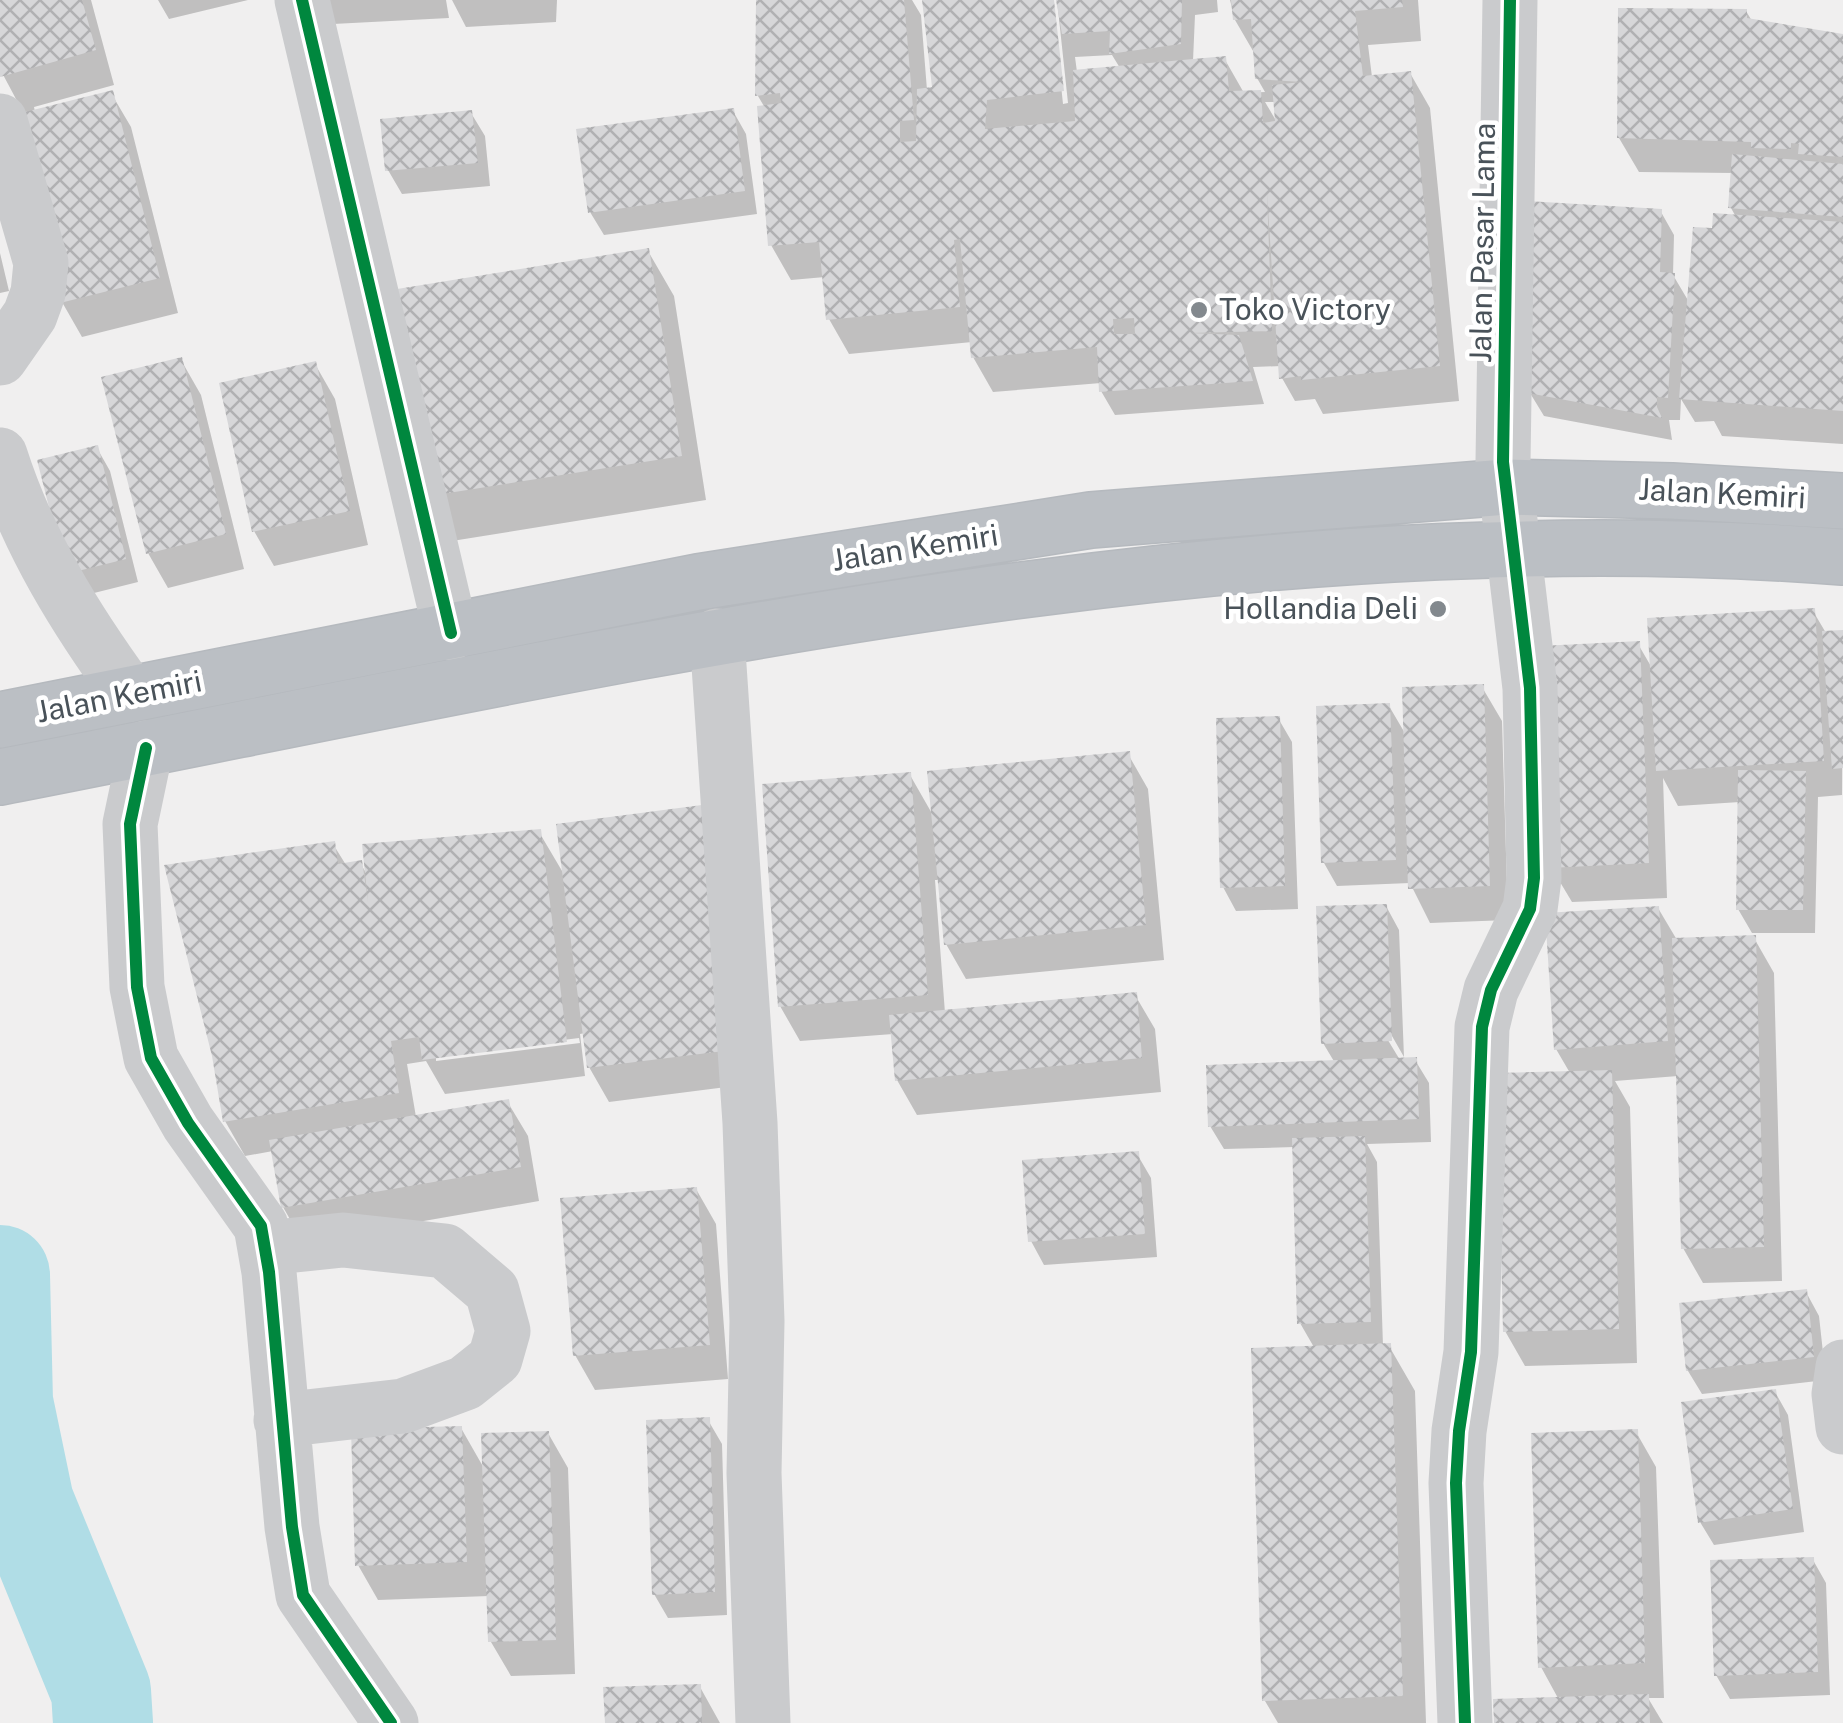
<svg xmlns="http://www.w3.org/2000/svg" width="1843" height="1723" viewBox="0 0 1843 1723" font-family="'Public Sans',sans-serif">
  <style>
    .shadow { fill: #0003; fill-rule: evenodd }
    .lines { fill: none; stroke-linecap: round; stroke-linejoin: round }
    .river { stroke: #b0dde6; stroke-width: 100 }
    .building { fill: url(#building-cross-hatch); fill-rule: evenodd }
    .highway-casing { stroke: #b5b9be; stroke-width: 58 }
    .minor { stroke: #cacbcd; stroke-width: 55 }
    .highway { stroke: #bbbfc4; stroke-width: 55 }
    .cycleway-casing { stroke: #fff; stroke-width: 19 }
    .cycleway { stroke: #00873e; stroke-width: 12 }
    .poi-dot { fill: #83898e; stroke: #fff; stroke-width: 4 }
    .labels { text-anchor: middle; stroke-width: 9; stroke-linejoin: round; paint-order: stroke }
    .street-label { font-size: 30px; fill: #495259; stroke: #fff }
    .poi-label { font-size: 30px; fill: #495259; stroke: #fff; text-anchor: start }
  </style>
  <defs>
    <pattern id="building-cross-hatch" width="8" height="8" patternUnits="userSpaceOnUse" patternTransform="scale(2.5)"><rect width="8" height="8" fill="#d6d6d8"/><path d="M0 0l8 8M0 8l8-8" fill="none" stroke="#b0b0b2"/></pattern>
  </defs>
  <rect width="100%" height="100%" fill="#f0efef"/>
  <path class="shadow" d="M0,0h91l23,85 -80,22 1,5 76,-19 20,34 47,186 -96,24 -20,-35 -38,-188 -24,-45z
    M158,0h90l-79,19z
    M319,0h127l3,18 -116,6z
    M452,0h105l-1,22 -90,5z
    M758,0h154l9,15 6,75 7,-1 -9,-89h127l11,104 5,-1 -11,-103h160l1,12 -23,3 -2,46 31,-3 20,35 21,-1 -8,-14 -1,-22 -21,-36 -5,-20h188l3,41 -53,4 4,32 38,-4 20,35 29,293 -136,13 -8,-15 -20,2 -13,-23 -1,-12 -28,1 11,37 -149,11 -14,-24v-8l-108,9 -20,-35 -1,-15 -123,12 -20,-35 -4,-42 -34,3 -20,-35 -6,-137 -7,-12zM1112,55l8,13 -43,4 -2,-15zM1265,102h11l2,22z
    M1746,11l6,10 91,16v407l-121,-8 -8,-15 -19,1 -14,-23 -1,21h-11l3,20 -128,-24 -14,-23 131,-181 13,23 -1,40 16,27 25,-72 22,-13 -5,-9 3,-35 -95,-1 -20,-34z
    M733,111l13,23 11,80 -153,21 -14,-23z
    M471,113l14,23 5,50 -88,8 -14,-24z
    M648,251l26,45 32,204 -254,41 -26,-45z
    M0,253l9,38 -9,2z
    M181,360l20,35 43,174 -76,19 -20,-35z
    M315,364l20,35 33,146 -94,21 -20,-35z
    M97,448l13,23 28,111 -56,14 -14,-23z
    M1813,611l13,22 17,-1 -1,163 -24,2 -3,136h-63l-14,-24 2,-107 -62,4 -15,-28 4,120 -95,4 -21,-35 87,-223 14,24z
    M1482,687l20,34 6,199 -78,3 -20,-40 -73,3 -13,-23 65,-157 17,29z
    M1278,718l14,24 6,167 -62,2 -13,-24z
    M1128,754l20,35 16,171 -198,19 -20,-35 -6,-64h-5l10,133 190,-18 20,34 6,63 -244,23 -20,-35 -4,-46 -93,7 -20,-35 130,-231 24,42z
    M539,832l26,44 185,208 -141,18 -20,-35 -4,-34 -5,1 5,42 -140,18 -19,-33 -19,3 9,53 91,-16 21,35 11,65 -236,41 -20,-35 -10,-56 -28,5 -20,-35 108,-277 13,21 14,-2 10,16zM579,1038l1,5 -144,18v-5z
    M1386,906l13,24 5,127 -16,-28 -5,3 17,28h15l14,23 2,59 -64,2 10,18 6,184h6l26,45 11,332h-148l-13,-22 50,-352 -15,-26 -6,-176 -70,2 -14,-23 125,-63 -12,-20z
    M1658,908l19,32 77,-2 20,35 8,308 -79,2 -20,-35 -5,-172 -63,5 15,26 7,256 -112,3 -20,-35 65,-258 -14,-24z
    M1137,1154l14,24 6,79 -113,8 -13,-24z
    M696,1189l20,35 12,155 -133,11 -20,-35z
    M1806,1292l13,24 7,64 -124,14 -14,-23z
    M1775,1392l13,23 16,117 -90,13 -14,-23z
    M708,1420l14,24 5,171 -59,3 -14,-24z
    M461,1428l24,42 63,-37 20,35 7,206 -64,2 -20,-34 -2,-46 -111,4 -20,-35z
    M1636,1432l20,35 8,231h-16l15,25h-167l63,-23 -18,-33z
    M1813,1560l13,23 4,112 -100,4 -14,-24z
    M700,1687l20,36h-113z"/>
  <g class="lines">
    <path class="river" d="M0,1275l3,127 21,101 77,188 2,32"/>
  </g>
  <path class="building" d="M0,0h82l14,50 -96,27z
    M756,0h148l10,120 -14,1v21l16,-1 1,-52 15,-2 -10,-87h132l10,91 -77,9 -2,29 90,-8 -2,-51 153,-14 3,35 32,-1 2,33 12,-2 -3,-36 30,-3 -47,-3 -4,-60 -18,1 -2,-20h171l1,7 -48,4 8,65 48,-5 29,295 -139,14v-4l-22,3 -12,-186 5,138 -83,2 50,2 14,46 -154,11 -2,-45 -126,11 -11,-119 -6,1 6,67 -134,13 -7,-78 -51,4 -11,-140 24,-3 -1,-10 -25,3zM1134,318l1,16h-21l-1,-15z
    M1056,0h126l-1,44 -72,10 1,-23 -48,3z
    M1618,8l129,1v9l96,16v123l-45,-3 1,-10 -8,-1v6l-40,-1v-6l-134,-4z
    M113,90l47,188 -100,25 -47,-188z
    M734,108l11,83 -157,22 -12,-84z
    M472,110l6,53 -93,8 -5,-52z
    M1732,154l111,10v53l-115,-9z
    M1527,201l135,8 -2,63 15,1 -7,125 -11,-1v10l5,11 -134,-25z
    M1713,213l130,9v189l-164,-12 14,-172 19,1z
    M649,248l33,208 -259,41 -32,-207z
    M182,357l44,177 -80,20 -45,-177z
    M316,361l34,150 -98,21 -33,-149z
    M98,445l28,114 -60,15 -29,-114z
    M1815,608l9,153 -168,10 -9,-153z
    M1843,630v138l-11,1 -10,-138z
    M1640,641l9,222 -100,5 -9,-222z
    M1484,684l6,202 -82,3 -6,-202z
    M1390,703l6,157 -75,3 -5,-157z
    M1280,716l5,170 -65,2 -4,-170z
    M1130,751l16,174 -202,20 -17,-174z
    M1738,770l68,1 -3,139h-67z
    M911,772l17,223 -150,12 -16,-223z
    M702,805l30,245 -145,18 -31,-244z
    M541,829l26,213 -145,18 -3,-23 -28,4 8,52 -176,29 -11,-66 -48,-191 171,-24 3,23 24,-4 6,42 -6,-58z
    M1387,904l5,137 -71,3 -5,-138z
    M1659,906l9,135 -114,9 -9,-137z
    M1756,935l8,312 -83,2 -9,-311z
    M1137,992l5,66 -247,23 -6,-66z
    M1417,1057l2,62 -211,8 -2,-62z
    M1612,1070l7,259 -116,3 -6,-259z
    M509,1099l12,68 -240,41 -12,-68z
    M1365,1136l6,186 -74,2 -5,-186z
    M1139,1151l6,83 -117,8 -6,-82z
    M697,1187l13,158 -137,11 -13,-158z
    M1807,1289l7,68 -128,14 -7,-68z
    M1391,1343l12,353 -141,5 -11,-353z
    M1776,1389l17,120 -95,14 -17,-121z
    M710,1417l5,175 -63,3 -6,-175z
    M462,1426l5,136 -112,4 -4,-137z
    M1638,1429l7,234 -107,5 -7,-235z
    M549,1431l7,209 -68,2 -7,-209z
    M1814,1557l4,115 -104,4 -4,-116z
    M701,1684l1,39h-97l-2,-36z
    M1649,1694l1,29h-156l-1,-24z"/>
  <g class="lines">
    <g class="highway-casing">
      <path id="highway" d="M0,720l698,-138 393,-62 415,-33 166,4 171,10
        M0,777c607,-118 1220,-267 1843,-220"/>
    </g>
    <path class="minor" d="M302,0l149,633
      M0,121l41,142 -3,30 -8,22 -30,43
      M0,455c28,88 76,165 130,239
      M717,636l33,487 7,198 -3,152 9,250
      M146,748l-16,76 7,163 14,71 37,65 73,103 8,46 23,255 11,68 88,128
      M266,1248l77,-8 102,11 47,40 11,40 -8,28 -30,24 -62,23 -122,14
      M1843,1367l-4,27 4,33
      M1465,1723l-9,-240 3,-52 12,-79 11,-325 9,-37 39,-81 4,-31 -4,-190 -27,-226 7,-462"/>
    <use href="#highway" class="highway"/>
    <g class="cycleway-casing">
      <path id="cycleway" d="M302,0l149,633
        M146,748l-16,76 7,163 14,71 37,65 73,103 8,46 23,255 11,68 88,128
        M1465,1723l-9,-240 3,-52 12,-79 11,-325 9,-37 39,-81 4,-31 -4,-190 -27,-226 7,-462"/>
    </g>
    <use href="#cycleway" class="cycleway"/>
  </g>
  <g class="poi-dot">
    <circle cx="1199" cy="310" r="10"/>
    <circle cx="1438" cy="609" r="10"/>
  </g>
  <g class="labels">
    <g class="street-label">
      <text transform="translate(1483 243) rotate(-89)" y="10">Jalan Pasar Lama</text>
      <text transform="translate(1722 494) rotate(3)" y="10">Jalan Kemiri</text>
      <text transform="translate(915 548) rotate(-9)" y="10">Jalan Kemiri</text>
      <text transform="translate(119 697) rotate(-11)" y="10">Jalan Kemiri</text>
    </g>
    <g class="poi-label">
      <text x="1219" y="320">Toko Victory</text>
      <text x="1418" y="619" text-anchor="end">Hollandia Deli</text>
    </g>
  </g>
</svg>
